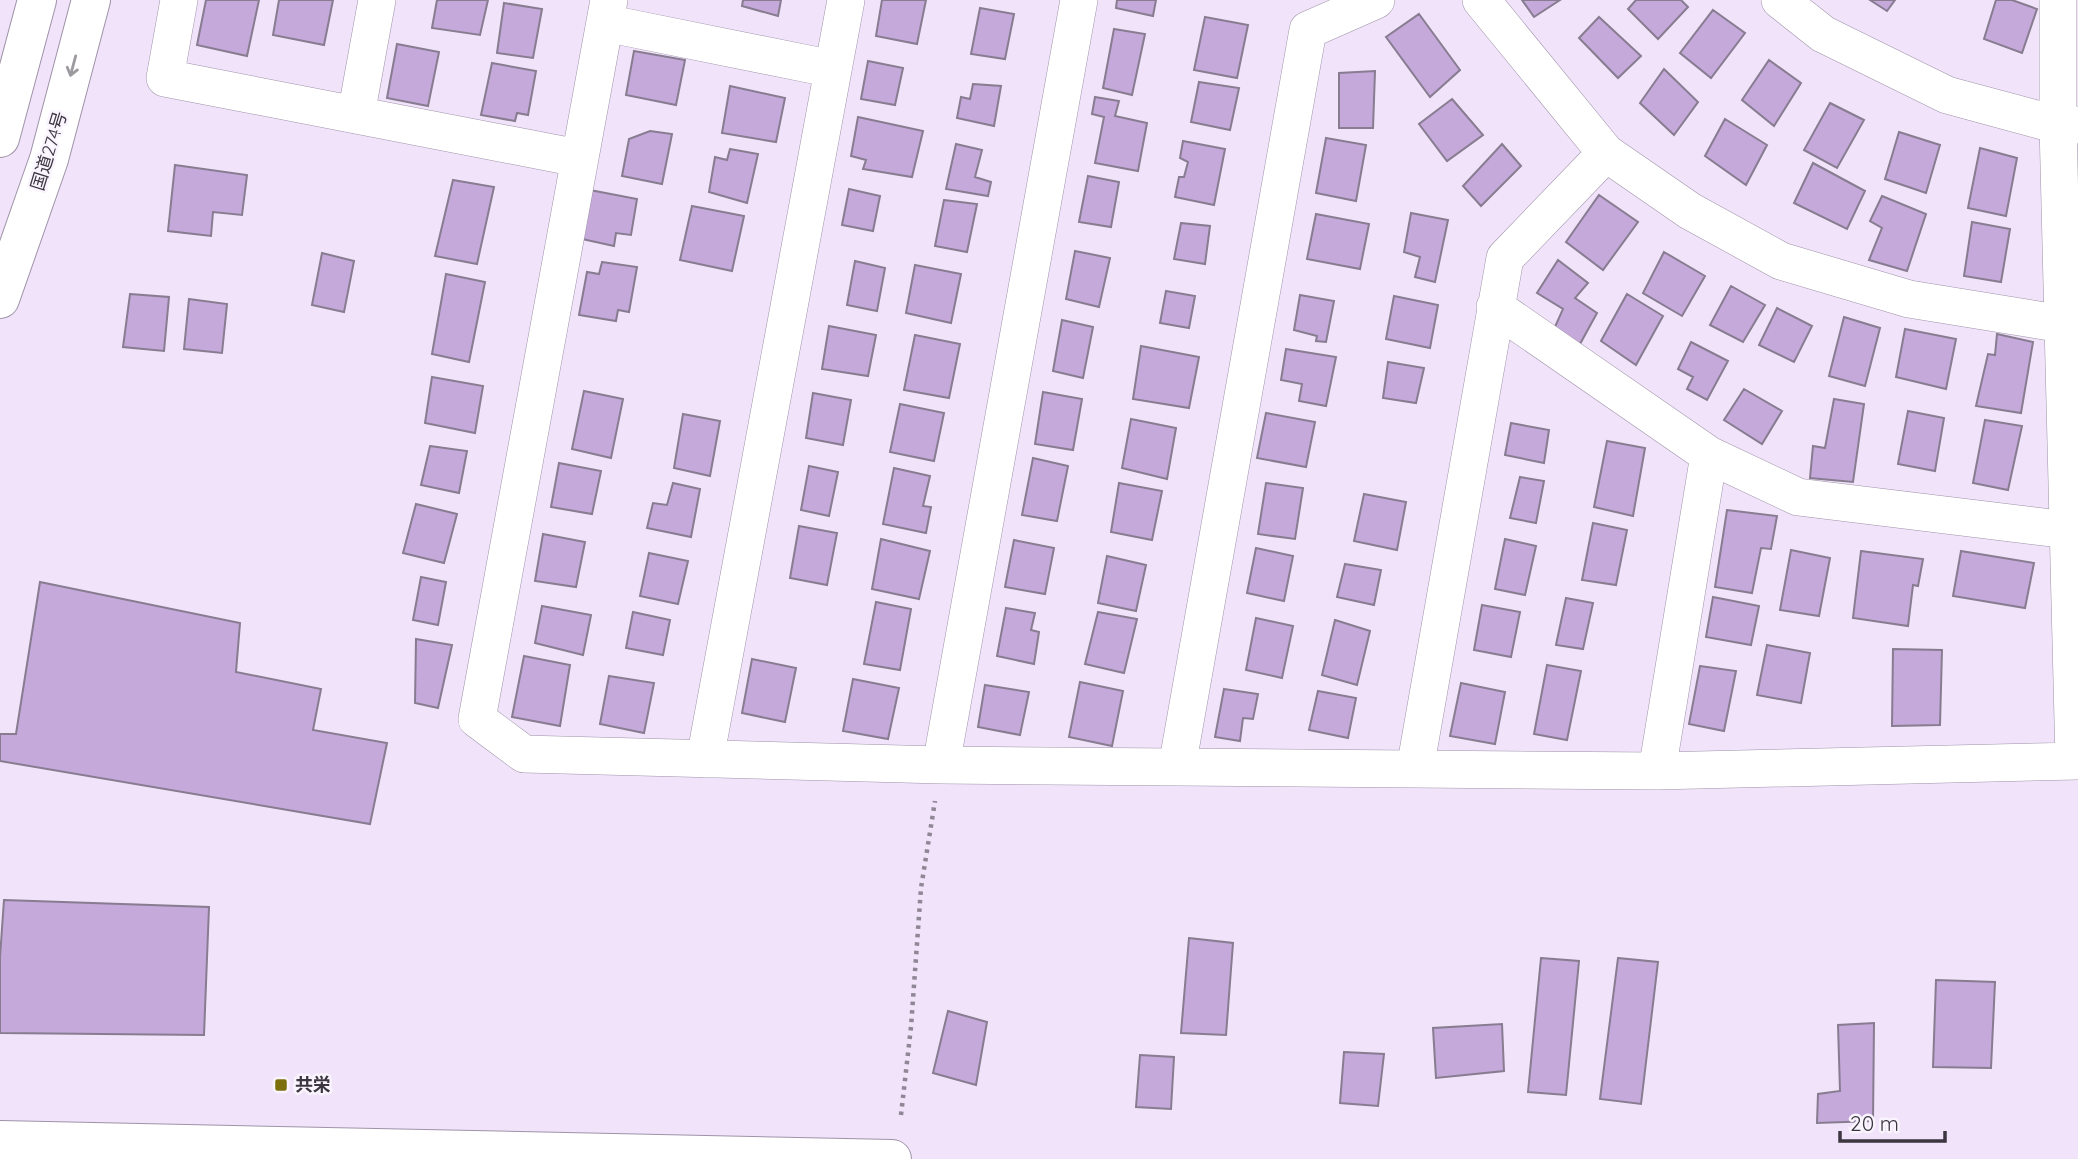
<svg xmlns="http://www.w3.org/2000/svg" width="2078" height="1159" viewBox="0 0 2078 1159" font-family="Quicksand,'Noto Sans JP',sans-serif">
  <style>
    .building { fill: #c5a9db; stroke: #877c90; stroke-width: 2 }
    .lines { fill: none; stroke-linecap: round; stroke-linejoin: round }
    .minor-casing { stroke: #9f93a8; stroke-width: 38 }
    .major-casing { stroke: #9f93a8; stroke-width: 40 }
    .highway-casing { stroke: #9f93a8; stroke-width: 40 }
    .path { stroke: #8f8696; stroke-width: 4.5; stroke-dasharray: 3.5 5; stroke-linecap: butt }
    .minor { stroke: #fff; stroke-width: 37 }
    .major { stroke: #fff; stroke-width: 38 }
    .highway { stroke: #fff; stroke-width: 38 }
    .oneway { stroke: #9d9a9f }
    .poi-dot { fill: #7c6e0a; stroke: #f9f4fd; stroke-width: 2.5 }
    .labels { text-anchor: middle; stroke-width: 5; stroke-linejoin: round; paint-order: stroke }
    .street-label { font-size: 18px; fill: #3b363f; stroke: #f9f4fd }
    .poi-label { font-size: 18px; font-weight: bold; fill: #3b363f; stroke: #f9f4fd; text-anchor: start }
  </style>
  <rect width="100%" height="100%" fill="#f0e3fa"/>
  <path class="building" d="M206,0h53l-12,56 -50,-11z
    M279,0h54l-9,45 -51,-10z
    M437,0h51l-8,35 -48,-7z
    M743,0h38l-3,16 -36,-10z
    M882,0h44l-9,44 -41,-8z
    M1117,0h39l-3,16 -37,-8z
    M1522,0h38l-26,17z
    M1636,0h45l7,7 -30,32 -30,-30z
    M1870,0h25l-8,11z
    M1996,0h16l25,9 -15,44 -38,-14z
    M504,3l38,6 -9,49 -36,-5z
    M980,8l34,6 -9,45 -34,-5z
    M1713,10l32,23 -34,45 -31,-25z
    M1419,14l41,56 -30,27 -44,-60z
    M1205,17l43,8 -11,53 -43,-8z
    M1599,17l42,39 -23,22 -39,-40z
    M1114,29l31,5 -13,61 -29,-7z
    M397,44l42,8 -11,54 -41,-8z
    M634,51l51,9 -9,45 -50,-10z
    M1769,60l32,23 -27,43 -32,-26z
    M868,61l35,7 -8,37 -34,-6z
    M492,63l44,8 -8,44 -11,-2 -2,8 -34,-6z
    M1664,69l34,33 -24,33 -34,-32z
    M1375,71l-2,57h-34v-55z
    M1199,82l40,6 -9,42 -39,-8z
    M973,84l28,2 -7,40 -37,-8 4,-21 9,2z
    M730,86l55,12 -9,44 -54,-9z
    M1095,97l24,4 -4,15 32,7 -9,48 -43,-8 9,-46 -12,-3z
    M1452,99l31,36 -36,26 -28,-37z
    M1830,103l34,17 -27,48 -33,-18z
    M858,117l65,14 -11,46 -49,-8 3,-9 -15,-4z
    M1725,119l42,26 -21,40 -41,-29z
    M650,131l22,3 -10,50 -40,-8 7,-37z
    M1899,132l41,13 -14,48 -41,-14z
    M1326,138l40,7 -10,56 -40,-8z
    M1183,141l42,8 -11,56 -39,-8 4,-20h5l4,-15 -8,-4z
    M956,144l26,6 -7,27 16,5 -3,14 -42,-7z
    M1502,144l19,22 -40,40 -18,-20z
    M1980,148l37,10 -11,58 -38,-8z
    M730,149l28,5 -11,49 -38,-11 6,-35 12,3z
    M1813,163l52,28 -18,38 -53,-26z
    M175,165l72,10 -5,40 -29,-3 -2,24 -43,-5z
    M1088,176l31,6 -8,45 -32,-5z
    M453,180l41,7 -17,77 -42,-8z
    M849,189l31,7 -7,35 -31,-6z
    M590,190l47,9 -6,36 -15,-2 -2,13 -32,-7z
    M1599,195l39,27 -35,48 -37,-28z
    M1882,196l44,18 -19,57 -38,-11 13,-32 -12,-7z
    M944,200l33,4 -10,48 -32,-6z
    M692,206l52,10 -12,55 -52,-11z
    M1411,213l37,7 -13,62 -20,-5 5,-20 -16,-5z
    M1316,214l53,10 -9,45 -53,-10z
    M1972,222l38,7 -9,53 -37,-6z
    M1181,223l29,3 -5,38 -31,-5z
    M1075,251l35,7 -11,49 -33,-8z
    M1664,252l41,24 -23,40 -39,-23z
    M322,253l32,8 -10,51 -32,-7z
    M1558,260l30,23 -13,15 22,15 -17,31 -26,-15 9,-20 -26,-16z
    M855,261l30,7 -8,43 -30,-6z
    M602,262l35,5 -8,45 -11,-2 -2,11 -37,-6 8,-43 12,2z
    M915,265l46,9 -10,49 -45,-10z
    M446,274l39,8 -16,80 -37,-8z
    M1731,286l34,19 -22,37 -33,-17z
    M1166,291l29,5 -6,32 -29,-5z
    M130,294l39,3 -5,54 -41,-4z
    M1627,294l36,22 -27,49 -35,-24z
    M1300,295l34,6 -8,41 -10,-1 1,-5 -23,-6z
    M1394,296l44,9 -8,43 -44,-9z
    M189,299l38,5 -5,49 -38,-4z
    M1777,308l35,18 -18,36 -35,-17z
    M1844,317l36,11 -15,58 -36,-10z
    M1062,320l31,7 -10,51 -30,-7z
    M829,326l47,9 -8,41 -46,-7z
    M1905,329l51,10 -10,50 -50,-12z
    M1997,334l36,8 -12,71 -45,-7 12,-52 7,1z
    M915,335l45,9 -11,54 -45,-8z
    M1691,342l37,19 -21,39 -20,-11 6,-12 -15,-8z
    M1141,346l58,11 -10,51 -56,-9z
    M1286,349l50,8 -10,49 -27,-5 3,-17 -21,-4z
    M1388,362l36,6 -8,35 -33,-5z
    M432,377l51,9 -8,47 -50,-10z
    M1744,389l38,22 -20,33 -38,-24z
    M584,391l39,8 -12,59 -39,-9z
    M1043,392l39,7 -9,51 -38,-6z
    M813,393l38,7 -8,45 -37,-7z
    M1834,399l30,5 -11,78 -43,-4 3,-32 12,2z
    M900,404l44,9 -10,48 -44,-9z
    M1908,411l36,7 -9,53 -37,-7z
    M1266,413l49,9 -9,45 -49,-9z
    M683,414l37,7 -10,55 -36,-8z
    M1131,419l45,9 -9,51 -45,-11z
    M1985,420l37,6 -14,64 -35,-7z
    M1511,423l38,7 -5,33 -39,-8z
    M1607,441l38,7 -12,68 -39,-9z
    M430,446l37,5 -8,42 -38,-8z
    M1033,458l35,8 -11,55 -35,-6z
    M559,463l42,8 -9,43 -41,-7z
    M809,466l29,6 -9,44 -28,-6z
    M894,468l36,8 -7,30 8,1 -5,26 -43,-9z
    M1520,477l24,4 -8,42 -26,-5z
    M673,483l27,6 -9,48 -44,-9 6,-25 14,2z
    M1119,483l43,8 -10,49 -41,-8z
    M1266,483l37,5 -8,51 -37,-5z
    M1364,494l42,8 -9,48 -43,-9z
    M416,504l41,10 -13,49 -41,-10z
    M1727,510l50,6 -6,33 -10,-1 -9,45 -37,-6z
    M1593,523l34,7 -11,55 -34,-5z
    M799,526l38,7 -10,52 -37,-7z
    M543,534l42,8 -9,45 -41,-6z
    M881,539l49,12 -11,48 -47,-10z
    M1505,539l31,7 -11,49 -30,-6z
    M1014,540l40,8 -9,46 -40,-7z
    M1256,548l37,8 -9,45 -37,-8z
    M1791,550l39,8 -11,58 -39,-6z
    M1861,551l62,8 -5,27 -5,-1 -5,41 -55,-8z
    M1961,551l73,12 -9,45 -72,-12z
    M649,553l39,8 -10,43 -38,-8z
    M1107,556l39,9 -10,46 -38,-8z
    M1345,564l36,6 -7,35 -37,-8z
    M421,577l25,5 -8,43 -25,-5z
    M40,582l200,41 -4,49 85,17 -8,41 74,13 -17,81 -370,-63v-27h16z
    M1713,597l46,9 -8,39 -45,-8z
    M1566,598l27,5 -10,46 -27,-4z
    M876,602l35,7 -11,61 -36,-6z
    M1482,605l38,7 -9,45 -37,-7z
    M542,606l49,9 -8,40 -48,-12z
    M1006,608l29,5 -4,17 8,2 -5,32 -37,-8z
    M633,612l37,8 -7,35 -37,-7z
    M1098,612l39,7 -13,54 -39,-9z
    M1256,618l37,8 -11,52 -36,-8z
    M1335,620l35,11 -13,54 -35,-10z
    M416,639l36,6 -14,63 -23,-5z
    M1767,645l43,8 -9,50 -44,-8z
    M1893,649l49,1 -2,75 -48,1z
    M524,656l46,9 -10,61 -48,-9z
    M752,659l44,9 -11,54 -43,-9z
    M1547,665l34,6 -14,69 -33,-6z
    M1700,666l36,5 -12,60 -35,-7z
    M609,676l45,7 -10,50 -44,-9z
    M853,679l46,9 -11,51 -45,-8z
    M1080,682l43,9 -11,55 -43,-9z
    M1461,683l44,9 -10,52 -45,-8z
    M985,685l44,7 -9,43 -42,-8z
    M1224,689l34,5 -5,25 -10,-1 -3,23 -25,-4z
    M1318,691l38,7 -8,40 -39,-8z
    M4,900l205,7 -5,128 -204,-2v-76z
    M1189,938l44,5 -7,92 -45,-2z
    M1541,958l38,3 -13,134 -38,-3z
    M1618,958l40,4 -17,142 -41,-5z
    M1936,980l59,2 -4,86 -58,-1z
    M948,1011l39,11 -11,63 -43,-12z
    M1874,1023l-1,98 -56,2 1,-29 22,-3 -2,-66z
    M1502,1024l2,47 -68,7 -3,-50z
    M1344,1052l40,2 -6,52 -38,-3z
    M1140,1055l34,2 -3,52 -35,-2z"/>
  <g class="lines">
    <g class="minor-casing">
      <path id="minor" d="M179,0l-14,78 413,80
        M609,0l-132,719 47,35 417,11 716,6 421,-10
        M1481,0l125,153 84,58 91,50 128,38 154,25
        M1780,0l43,34 124,61 111,30h20
        M2058,0v125l16,636
        M605,23l228,46
        M356,115l21,-115
        M1495,307l214,148 89,42 270,33
        M705,759l141,-759
        M941,765l138,-765
        M1177,767l131,-737 68,-30
        M1415,769l90,-511 101,-105
        M1657,771l52,-316"/>
    </g>
    <g class="major-casing">
      <path id="major" d="M0,1140l892,19"/>
    </g>
    <g class="highway-casing">
      <path id="highway" d="M0,138l37,-138
        M0,299l49,-140 42,-159"/>
    </g>
    <path class="path" d="M901,1115l10,-88 10,-139 14,-87"/>
    <use href="#minor" class="minor"/>
    <use href="#major" class="major"/>
    <use href="#highway" class="highway"/>
  </g>
  <defs><path id="oneway-shaft" d="M-6 0H5M1.5-3L5.5 0L1.5 3" fill="none" stroke-width="1.6" stroke-linecap="round" stroke-linejoin="round" transform="scale(1.75)"/></defs>
  <use class="oneway" href="#oneway-shaft" transform="translate(73 66) rotate(105)"/>
  <rect class="poi-dot" x="274" y="1078" width="14" height="14" rx="3.5"/>
  <g class="labels">
    <g class="street-label">
      <text transform="translate(49 151) rotate(-73)" y="6">国道274号</text>
    </g>
    <g class="poi-label">
      <text x="295" y="1091">共栄</text>
    </g>
  </g>
  <path d="M1840 1131v10h105v-10" fill="none" stroke="#3b363f" stroke-width="3.5"/>
  <text x="1850" y="1131" font-size="21" fill="#3b363f" stroke="#f9f4fd" stroke-width="5" paint-order="stroke">20 m</text>
</svg>
